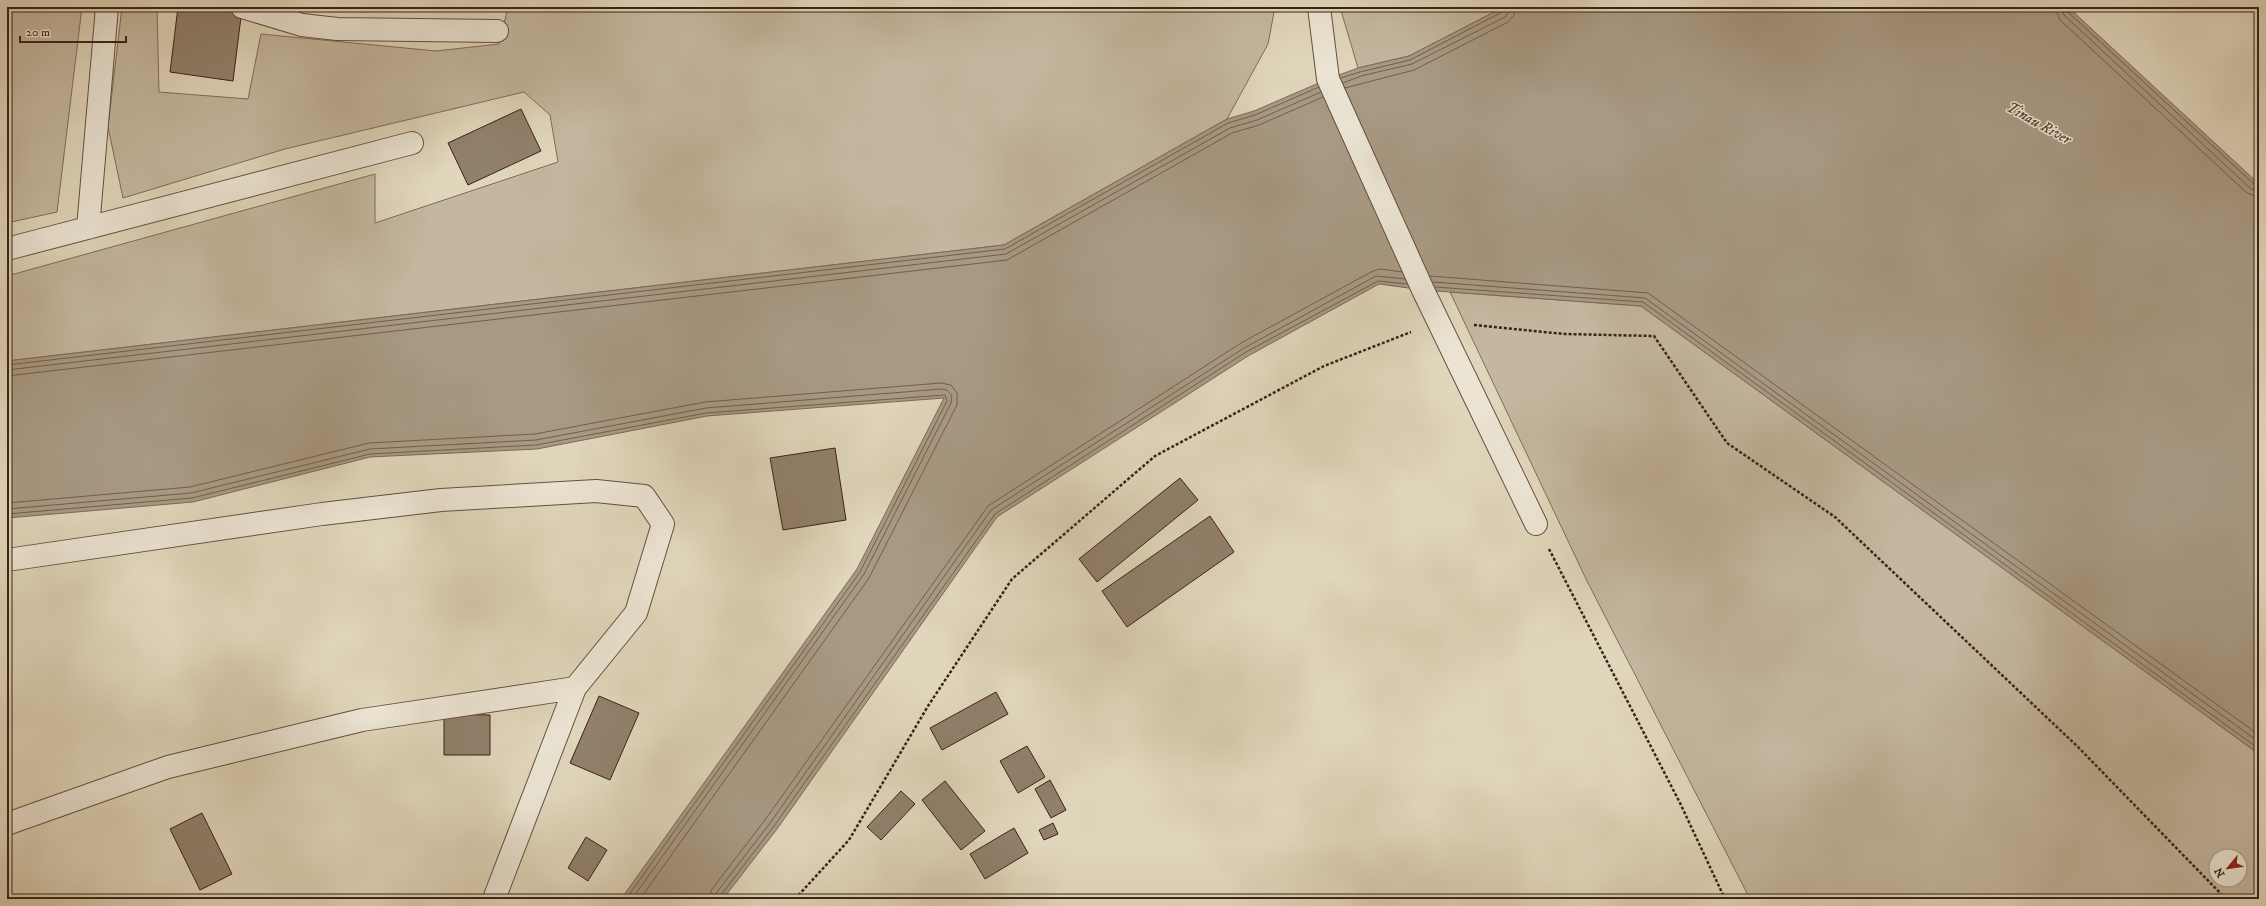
<svg xmlns="http://www.w3.org/2000/svg" width="2266" height="906" viewBox="0 0 2266 906" font-family="'IM FELL DW Pica',serif">
  <style>
    .green { fill: #c4b79f; stroke: #806c5b; fill-rule: evenodd }
    .water { fill: #a89983; stroke: #7c6958 }
    .lines { fill: none; stroke-linecap: round; stroke-linejoin: round }
    .shore { stroke: #725e4d; stroke-width: 1 }
    .building { fill: #91806c; stroke: #3b2217 }
    .minor-casing { stroke: #644f40; stroke-width: 24 }
    .path { stroke: #3b2217; stroke-width: 2.5; stroke-dasharray: 3 2; stroke-linecap: butt }
    .minor { stroke: #ebe4d3; stroke-width: 22 }
    .labels { text-anchor: middle; stroke-width: 3; stroke-linejoin: round; paint-order: stroke }
    .water-label { font-size: 15px; font-style: italic; fill: #5c4637; stroke: #ebe4d3 }
  </style>
  <rect width="100%" height="100%" fill="#e0d6bb"/>
  <filter id="stains"><feTurbulence type="fractalNoise" baseFrequency=".005" numOctaves="4"/><feColorMatrix values="0 0 0 0 .2 0 0 0 0 .09 0 0 0 0 .02 0 0 0 .5 -.17"/></filter>
  <radialGradient id="worn" r=".72"><stop offset=".6" stop-color="#630" stop-opacity="0"/><stop offset="1" stop-color="#630" stop-opacity=".3"/></radialGradient>
  <path class="green" d="M7,7h75l-25,205 -50,11z
    M122,7h35l2,85 89,7 13,-65 175,17 63,-7 9,-37h767l-7,37 -41,75 -223,126 -997,116v-85l368,-102v49l183,-61 -8,-47 -26,-23 -239,57 -162,49 -15,-71z
    M331,7h91l-59,5z
    M1340,7h164l-95,49 -51,12z
    M1450,292l191,14 618,448v145h-509l-163,-318zM2216,856h24v24h-24z"/>
  <path class="water" d="M1504,7h564l191,177v570l-618,-448 -218,-16 -44,-6 -131,72 -251,161 -220,312 -54,70h-102l236,-330 87,-171 -237,18 -170,33 -167,8 -177,45 -186,16v-157l997,-116 223,-126 27,-8 74,-32 30,-11 51,-12z"/>
  <g class="lines">
    <path class="shore" d="M2055,7l5,13 187,173 12,4
      M2061,7l3,8 187,174 8,2
      M2066,7l2,5 187,173 4,1
      M1341,78l19,-6 50,-12 92,-48 3,-5
      M1343,83l18,-7 51,-12 93,-47 4,-5 1,-5
      M1345,88l69,-18 94,-48 6,-7 2,-8
      M1430,276l218,17 611,442
      M1433,282l212,16 614,444
      M1435,287l208,15 616,447
      M7,365l998,-116 223,-126 27,-8 64,-28
      M7,370l999,-116 224,-126 27,-8 64,-28
      M7,376l1000,-116 225,-127 27,-8 64,-28
      M7,503l183,-16 179,-44 166,-9 170,-32 236,-19 10,2 6,8v12l-88,173 -229,321
      M7,509l184,-16 179,-44 166,-9 170,-32 235,-19 6,1 5,6 -1,7 -87,171 -232,325
      M7,514l185,-16 178,-44 166,-9 170,-32 239,-18 2,6 -87,171 -234,327
      M709,899l3,-10 53,-69 223,-314 253,-163 132,-72 7,-2 22,3
      M715,899l2,-7 53,-69 221,-313 253,-162 132,-72 29,3
      M721,899v-4l53,-69 221,-312 251,-162 132,-71 29,3"/>
  </g>
  <path class="building" d="M178,7h47l17,2 -9,72 -63,-9z
    M521,109l20,42 -73,34 -20,-42z
    M835,448l11,72 -63,10 -13,-72z
    M1180,478l18,22 -101,82 -18,-23z
    M1210,516l24,36 -107,75 -25,-36z
    M996,692l12,22 -66,36 -12,-22z
    M599,696l40,17 -29,67 -40,-17z
    M444,714l46,1v40h-46z
    M1027,746l18,31 -27,16 -18,-32z
    M1050,780l16,30 -15,8 -16,-29z
    M945,781l40,50 -24,19 -39,-50z
    M901,791l14,13 -34,36 -14,-13z
    M202,813l30,61 -32,16 -30,-61z
    M1053,823l5,11 -14,6 -5,-10z
    M1014,828l14,25 -43,26 -15,-25z
    M586,837l21,13 -19,31 -20,-13z
    M431,896l10,3h-11z"/>
  <g class="lines">
    <g class="minor-casing">
      <path id="minor" d="M242,7l60,18 35,4 160,2
        M1319,7l9,72 95,211 113,234
        M88,228l19,-221
        M7,249l405,-106
        M7,560l315,-46 119,-14 155,-9 48,5 19,28 -27,89 -61,75 -81,211
        M7,824l161,-57 194,-47 213,-32"/>
    </g>
    <path class="path" d="M1474,325l91,9 89,2 73,107 108,74 243,230 148,152
      M1549,549l131,254 45,96
      M795,899l54,-59 79,-134 84,-127 143,-123 169,-90 87,-34"/>
    <use href="#minor" class="minor"/>
  </g>
  <g class="labels">
    <g class="water-label">
      <text transform="translate(2039 123) rotate(29)" y="5">Tinau River</text>
    </g>
  </g>
  <rect width="2266" height="906" fill="none" stroke="#e0d6bb" stroke-width="24"/>
  <rect x="8" y="8" width="2250" height="890" fill="none" stroke="#3b2217" stroke-width="2"/>
  <rect x="12" y="12" width="2242" height="882" fill="none" stroke="#3b2217"/>
  <g transform="translate(2228 868) rotate(241)"><circle r="19" fill="#ebe4d3" stroke="#a59688"/>
  <path d="M0-3L7 15L0 10L-7 15Z" fill="#8f2418"/>
  <text y="-6" font-size="11" font-weight="bold" text-anchor="middle" fill="#3b2217">N</text>
  </g>
  <path d="M20 36v6h106v-6" fill="none" stroke="#3b2217" stroke-width="2"/>
  <text x="26" y="36" font-size="12" fill="#3b2217" stroke="#ebe4d3" stroke-width="3" paint-order="stroke">20 m</text>
  <rect width="100%" height="100%" filter="url(#stains)"/>
  <rect width="100%" height="100%" fill="url(#worn)"/>
</svg>
